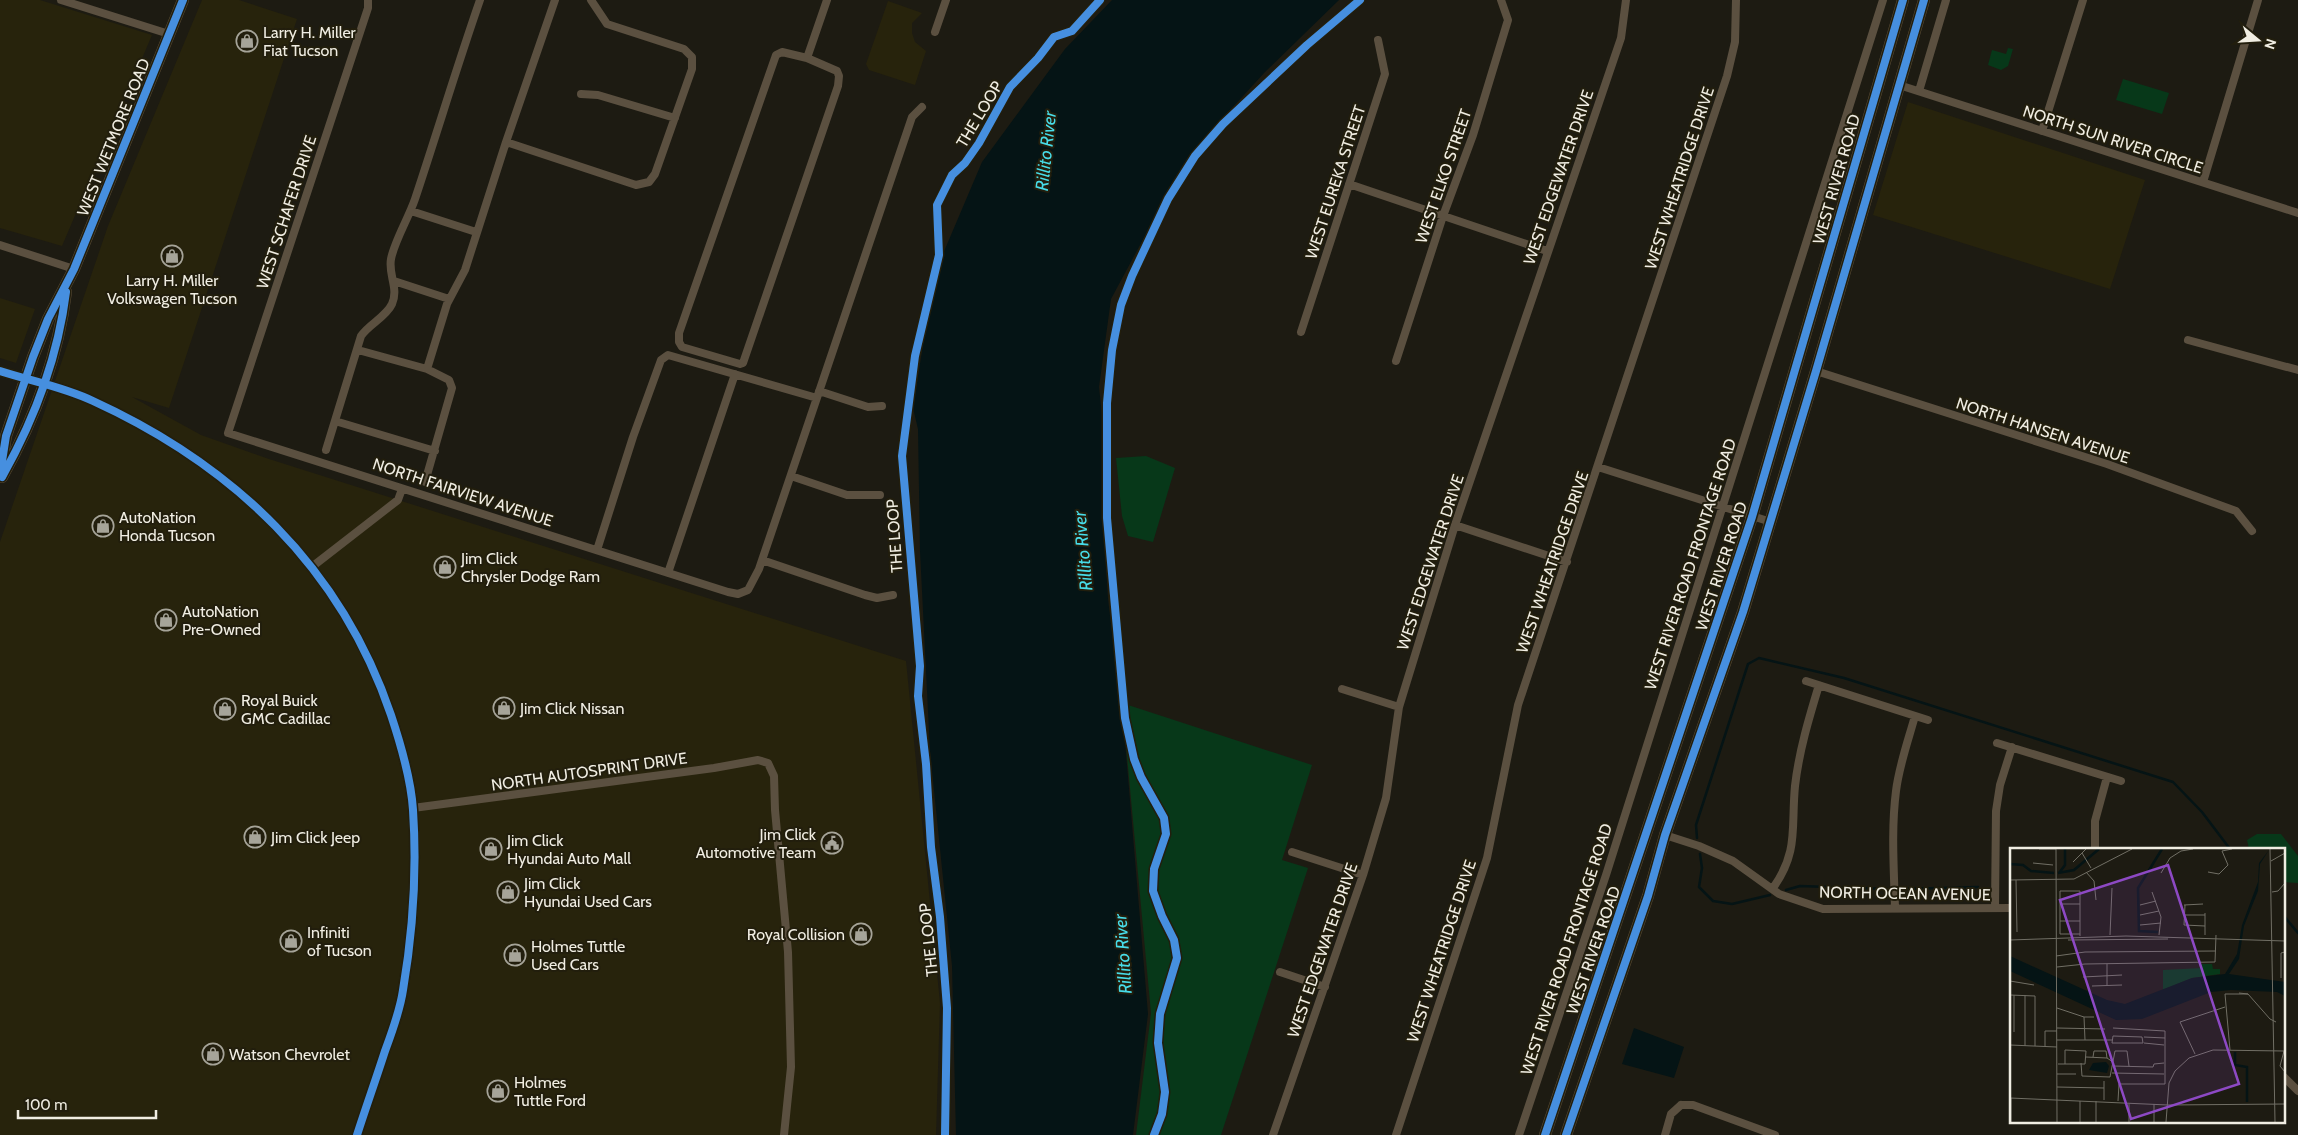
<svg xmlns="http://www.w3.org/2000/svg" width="2298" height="1135" viewBox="0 0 2298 1135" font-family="Cabin,sans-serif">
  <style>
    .built { fill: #27230c }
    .green { fill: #073819 }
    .water { fill: #051415 }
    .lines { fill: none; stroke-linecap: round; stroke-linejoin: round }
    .stream { stroke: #051415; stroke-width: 2.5 }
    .minor { stroke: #5b5040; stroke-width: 8 }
    .tertiary { stroke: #5b5040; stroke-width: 10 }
    .primary { stroke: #5b4d37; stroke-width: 12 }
    .cycleway-casing { stroke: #221e0d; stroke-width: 11 }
    .cycleway { stroke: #468fdf; stroke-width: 8 }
    .labels { text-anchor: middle; stroke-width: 4; stroke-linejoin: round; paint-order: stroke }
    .poi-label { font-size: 16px; fill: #f0ede2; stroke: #221e0d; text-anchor: start }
    .street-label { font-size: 16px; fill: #f0ede2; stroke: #221e0d }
    .water-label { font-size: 18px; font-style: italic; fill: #47dce8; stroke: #221e0d }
    .inset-river { fill: none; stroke: #051415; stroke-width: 2.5 }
    .inset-road { fill: none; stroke: #716f65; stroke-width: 1 }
    .view { fill: #8d49c4; fill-opacity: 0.15; stroke: #8d49c4; stroke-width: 2.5 }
    .inset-edge { fill: none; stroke: #f0ede2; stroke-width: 2.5 }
  </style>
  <rect width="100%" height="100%" fill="#1d1b12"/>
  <path class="built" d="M0,0h40l112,35 -90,211 -62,-18z
    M202,0h37l58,19 -128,389 -37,-11 69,38 68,24 637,202 34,342 -4,132h-936v-593l108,-316z
    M888,1l34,12 -10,10v10l3,9 11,9 -11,34 -46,-15 -3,-6z
    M1908,102l237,78 -35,109 -237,-74z
    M0,298l35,11 -19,54 -16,-5z"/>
  <path class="green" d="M2008,48l5,1 -5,17 -7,4 -13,-5 4,-15 14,4z
    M2123,79l46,14 -7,21 -46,-14z
    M1146,456l29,12 -22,74 -25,-6 -6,-20 -6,-58z
    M1122,703l190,62 -30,95 26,8 -87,267h-85l15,-122z
    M2257,834h24l17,22v27l-14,-1v-33h-35l-2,-9z"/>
  <path class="water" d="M1112,0h227l-74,72 -65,71 -24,35 -65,121 -12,88 5,47 -1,83 5,82 17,142 23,273 -15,121h-177l-4,-169 -22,-215 -10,-200 -2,-122 -5,-21 21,-133 48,-113 83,-113z
    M1634,1028l50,19 -10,31 -52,-14z"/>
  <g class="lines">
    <path class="stream" d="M1697,838l-1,-13 52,-161 11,-6 85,20 329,104 29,30 28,37
      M1700,854l2,14 -3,19 14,14 19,3 38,-9
      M1902,889l76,-2
      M1786,890l14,-4 87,3
      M2284,916l14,17"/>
    <path class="minor" d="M61,0l108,34
      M368,0v8l-140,425 500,159 10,2 10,-4 11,-21 153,-452 10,-10
      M935,32l11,-32
      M782,52l25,6 30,13 2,5 -1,10 -95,277 -3,1 -58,-17 -3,-5v-9l97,-278z
      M807,58l20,-58
      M1899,85l399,128
      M1919,91l27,-91
      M581,94l17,1 77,23
      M2042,131l41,-131
      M506,142l130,43 13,-3 6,-8 37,-105v-12l-8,-8 -77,-25 -16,-24
      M2203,182l55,-182
      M1349,184l198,67
      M411,211l65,21
      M0,245l74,24
      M394,281l55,18
      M1301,332l84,-258 -7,-34
      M2188,340l110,30
      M358,350l69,19
      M1396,361l47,-145 30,-81 35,-115 -7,-20
      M1816,371l291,93 129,47 16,20
      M819,391l49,16 14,-1
      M335,421l100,30
      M326,450l35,-114c8,-12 25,-19 31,-32 7,-16 -4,-29 -1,-45 3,-17 18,-42 24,-60 22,-66 42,-133 65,-199
      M1598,467l173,55
      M791,476l56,19h33
      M425,482l27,-94 -3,-8 -22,-11 20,-65 18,-34 41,-128 49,-142
      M1455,525l112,37
      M597,550l36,-113 28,-77 7,-5 149,43
      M762,560l103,35 12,3 16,-3
      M313,566l85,-66 4,-11
      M668,573l67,-199
      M1806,681l122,39
      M1342,689l57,18
      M1997,743l124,38
      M413,808l301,-40 44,-8 10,3 6,13 1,34 13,142 3,115 -7,68
      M1665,835l34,11 34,15 46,33 44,15 189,-1
      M2095,849v-28l12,-44
      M1292,852l71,23
      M1773,888c26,-36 18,-61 22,-102 4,-35 14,-68 24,-101
      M1895,908c-1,-38 -4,-78 1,-117 3,-25 12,-50 19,-75
      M1995,908l1,-97 4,-26 12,-38
      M1280,972l45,15
      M2284,1077l14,14
      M1681,1105h12l82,30
      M1273,1135l90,-260 23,-77 13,-91 56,-182 166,-487 5,-38
      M1396,1135l91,-277 31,-153 209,-629 8,-34 1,-42
      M1519,1135l87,-260 277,-875
      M1665,1135l6,-21 10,-9"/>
    <path class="tertiary" d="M0,371c31,10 64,16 93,30 140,64 248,166 298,314 10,30 20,63 22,95 4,60 0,121 -10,180 -3,21 -11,42 -18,61 -9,28 -19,56 -28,84"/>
    <path class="primary" d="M0,474l6,-38 27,-79 15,-38 26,-50 109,-269
      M2,477c32,-57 56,-120 64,-185
      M1545,1135l207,-618 151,-517
      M1566,1135l82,-239 17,-61 78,-223 73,-241 108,-371"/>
    <g class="cycleway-casing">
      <path id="cycleway" d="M0,371c31,10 64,16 93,30 140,64 248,166 298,314 10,30 20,63 22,95 4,60 0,121 -10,180 -3,21 -11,42 -18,61 -9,28 -19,56 -28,84
        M0,474l6,-38 27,-79 15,-38 26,-50 109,-269
        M2,477c32,-57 56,-120 64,-185
        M945,1135l2,-127 -7,-91 -9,-70 -5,-83 -8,-68 2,-30 -18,-210 13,-100 24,-101 -2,-50 15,-30 13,-12 14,-20 31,-56 28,-29 16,-21 18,-6 28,-31
        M1154,1135l8,-21 3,-22 -7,-49 2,-29 17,-56 -3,-18 -12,-24 -9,-25 1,-22 12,-35 -2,-16 -23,-41 -7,-18 -9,-41 -18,-200v-115l5,-53 9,-45 11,-29 36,-77 27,-43 28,-32 84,-79 53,-45
        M1545,1135l207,-618 151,-517
        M1566,1135l82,-239 17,-61 78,-223 73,-241 108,-371"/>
    </g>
    <use href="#cycleway" class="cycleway"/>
  </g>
  <defs>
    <g id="shop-ring" transform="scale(1.125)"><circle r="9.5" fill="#221e0d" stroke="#a6a499" stroke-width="1.5"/><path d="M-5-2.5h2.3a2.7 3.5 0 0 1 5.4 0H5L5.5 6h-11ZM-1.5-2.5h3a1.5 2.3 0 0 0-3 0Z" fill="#a6a499"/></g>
    <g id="civic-ring" transform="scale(1.125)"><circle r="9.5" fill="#221e0d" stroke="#a6a499" stroke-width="1.5"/><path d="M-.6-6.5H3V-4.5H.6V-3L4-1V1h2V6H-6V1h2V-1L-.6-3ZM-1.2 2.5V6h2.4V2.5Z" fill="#a6a499"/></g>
  </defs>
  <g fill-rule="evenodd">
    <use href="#shop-ring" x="247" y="41"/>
    <use href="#shop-ring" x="172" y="256"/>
    <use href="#shop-ring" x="103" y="526"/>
    <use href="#shop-ring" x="445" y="567"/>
    <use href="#shop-ring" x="166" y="620"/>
    <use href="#shop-ring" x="504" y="708"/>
    <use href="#shop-ring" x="225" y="709"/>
    <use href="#shop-ring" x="255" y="837"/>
    <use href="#civic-ring" x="832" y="843"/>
    <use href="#shop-ring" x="491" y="849"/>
    <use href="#shop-ring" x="508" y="892"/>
    <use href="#shop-ring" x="861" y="934"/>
    <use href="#shop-ring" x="291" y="941"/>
    <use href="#shop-ring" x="515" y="955"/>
    <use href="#shop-ring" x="213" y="1054"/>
    <use href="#shop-ring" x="498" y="1091"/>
  </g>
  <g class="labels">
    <g class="poi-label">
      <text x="263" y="38">Larry H. Miller<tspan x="263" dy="18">Fiat Tucson</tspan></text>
      <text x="172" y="286" text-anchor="middle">Larry H. Miller<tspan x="172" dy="18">Volkswagen Tucson</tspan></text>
      <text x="119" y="523">AutoNation<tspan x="119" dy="18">Honda Tucson</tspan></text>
      <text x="461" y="564">Jim Click<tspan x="461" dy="18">Chrysler Dodge Ram</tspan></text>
      <text x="182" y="617">AutoNation<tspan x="182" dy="18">Pre-Owned</tspan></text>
      <text x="241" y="706">Royal Buick<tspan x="241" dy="18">GMC Cadillac</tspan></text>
      <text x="520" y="714">Jim Click Nissan</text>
      <text x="816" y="840" text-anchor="end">Jim Click<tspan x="816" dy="18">Automotive Team</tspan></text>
      <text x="271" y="843">Jim Click Jeep</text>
      <text x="507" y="846">Jim Click<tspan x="507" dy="18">Hyundai Auto Mall</tspan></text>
      <text x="524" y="889">Jim Click<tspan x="524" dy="18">Hyundai Used Cars</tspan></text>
      <text x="307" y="938">Infiniti<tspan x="307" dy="18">of Tucson</tspan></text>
      <text x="845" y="940" text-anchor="end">Royal Collision</text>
      <text x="531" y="952">Holmes Tuttle<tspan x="531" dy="18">Used Cars</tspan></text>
      <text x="229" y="1060">Watson Chevrolet</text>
      <text x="514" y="1088">Holmes<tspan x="514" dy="18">Tuttle Ford</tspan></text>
    </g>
    <g class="street-label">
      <text transform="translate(979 114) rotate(-59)" y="6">THE LOOP</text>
      <text transform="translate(113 137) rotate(-68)" y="6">WEST WETMORE ROAD</text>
      <text transform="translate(2113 139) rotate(18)" y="6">NORTH SUN RIVER CIRCLE</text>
      <text transform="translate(1443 176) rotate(-71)" y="6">WEST ELKO STREET</text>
      <text transform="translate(1558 177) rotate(-71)" y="6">WEST EDGEWATER DRIVE</text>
      <text transform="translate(1679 178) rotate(-72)" y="6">WEST WHEATRIDGE DRIVE</text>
      <text transform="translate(1836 179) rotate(-74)" y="6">WEST RIVER ROAD</text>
      <text transform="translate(1335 182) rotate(-72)" y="6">WEST EUREKA STREET</text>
      <text transform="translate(286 212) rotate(-72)" y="6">WEST SCHAFER DRIVE</text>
      <text transform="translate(2043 430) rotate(18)" y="6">NORTH HANSEN AVENUE</text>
      <text transform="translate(463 492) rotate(18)" y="6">NORTH FAIRVIEW AVENUE</text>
      <text transform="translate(894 536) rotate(-94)" y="6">THE LOOP</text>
      <text transform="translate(1430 562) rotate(-72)" y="6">WEST EDGEWATER DRIVE</text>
      <text transform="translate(1552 562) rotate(-71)" y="6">WEST WHEATRIDGE DRIVE</text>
      <text transform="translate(1690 564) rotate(-72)" y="6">WEST RIVER ROAD FRONTAGE ROAD</text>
      <text transform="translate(1721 566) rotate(-72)" y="6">WEST RIVER ROAD</text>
      <text transform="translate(589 771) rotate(-8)" y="6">NORTH AUTOSPRINT DRIVE</text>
      <text transform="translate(1905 893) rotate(1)" y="6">NORTH OCEAN AVENUE</text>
      <text transform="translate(928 940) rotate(-96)" y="6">THE LOOP</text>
      <text transform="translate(1566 949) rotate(-72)" y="6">WEST RIVER ROAD FRONTAGE ROAD</text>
      <text transform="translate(1322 950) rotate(-71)" y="6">WEST EDGEWATER DRIVE</text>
      <text transform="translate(1593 950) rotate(-71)" y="6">WEST RIVER ROAD</text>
      <text transform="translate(1441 951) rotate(-72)" y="6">WEST WHEATRIDGE DRIVE</text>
    </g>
    <g class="water-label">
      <text transform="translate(1046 151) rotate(-84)" y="6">Rillito River</text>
      <text transform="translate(1083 551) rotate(-95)" y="6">Rillito River</text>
      <text transform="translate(1123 954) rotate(-94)" y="6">Rillito River</text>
    </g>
  </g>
  <g transform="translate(2010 848)">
    <rect width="275" height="275" fill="#1d1b12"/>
    <path d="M191,116h11l1,5h7v5l-28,4 -29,12v-20l39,-2z" fill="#073819"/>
    <path d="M259,2l-9,14 -2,27 -14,35 -5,33 -10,15 56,8v14l-8,-4 -46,-2 -20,2 -69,27 -26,1 -106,-49v-15l97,44 18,4 67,-26 33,-4 12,-20 5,-29 16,-43 1,-19zM96,214l3,4 -2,7 -18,-3 4,-7z" fill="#051415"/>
    <path class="inset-river" d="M0,16l13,1 8,6 23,2M48,25l16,-3 25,-21M49,25l6,-8v-16M148,84l-19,-1 -1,-43 24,-39M225,204v13l12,2v35"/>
    <path class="inset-road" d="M29,1h17M46,1l1,273M260,1l5,273M72,5l9,15M261,13l14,-8M63,14l13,-13M23,15l20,2M76,24l8,9 2,19M198,24l11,2 9,-9 -6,-14 10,-2M151,25l9,-15 11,-7 12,-2M0,32l64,-1 58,-30M6,32l1,52M142,44l9,25 -2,18M262,44l6,-1 7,-8M50,56h20M130,57l16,-4M174,57l19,-1M130,67l19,-4M174,67h21M50,73h20M130,77l21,-2M174,77l21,1M174,77l1,-20M70,86h-20v-43h20v45M100,87l2,-47M195,87v-22M0,92l116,-4 159,5M58,92l100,-1M46,108l29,-4 131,-1M205,114l1,-27M47,119l28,-3 130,-2M73,129l39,-2M271,130v-25l4,-1M0,133l24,4M97,137v-21M82,138l30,-1M238,146l22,25 6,3M0,147l25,1v50M4,147v37M15,147v51M47,160l27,9h10M74,169l1,23M47,180l48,1M103,180l52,3v53h-46l-1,17M103,188l29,1 1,6h-31zM134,189l21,1M47,192h55M134,195l20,2M0,197l47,2M35,198v-15h12M220,202l-5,-56h23l-9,-1M274,203l-4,15 5,6M185,206l-15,-32 45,-15M76,209l21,1 6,4M83,209l1,-6h12l1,7M71,215l1,13 28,1 5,-26h12l2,15M48,216h27l1,-13 -21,-1v14M103,218l40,1 1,-3 10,-1M102,225l52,1M47,226h19M94,233v19M47,239l47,1M0,250l158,7 117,-1M1,250v24M70,253v21M86,253v21M119,256v18M144,256v18M156,274l3,-39 6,-12 14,-13 24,-8 71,1"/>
    <path class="view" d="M158,17l71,219 -108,35 -71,-219z"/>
    <rect width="275" height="275" class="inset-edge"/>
  </g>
  <g transform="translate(2258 40) rotate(108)" stroke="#221e0d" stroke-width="4" paint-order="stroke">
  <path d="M0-4L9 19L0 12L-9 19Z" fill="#f0ede2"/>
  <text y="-8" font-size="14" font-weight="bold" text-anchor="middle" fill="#f0ede2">N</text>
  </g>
  <path d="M18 1110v8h138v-8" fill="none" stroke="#f0ede2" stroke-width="2.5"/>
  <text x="25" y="1110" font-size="15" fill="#f0ede2" stroke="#221e0d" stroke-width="4" paint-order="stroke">100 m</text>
</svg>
